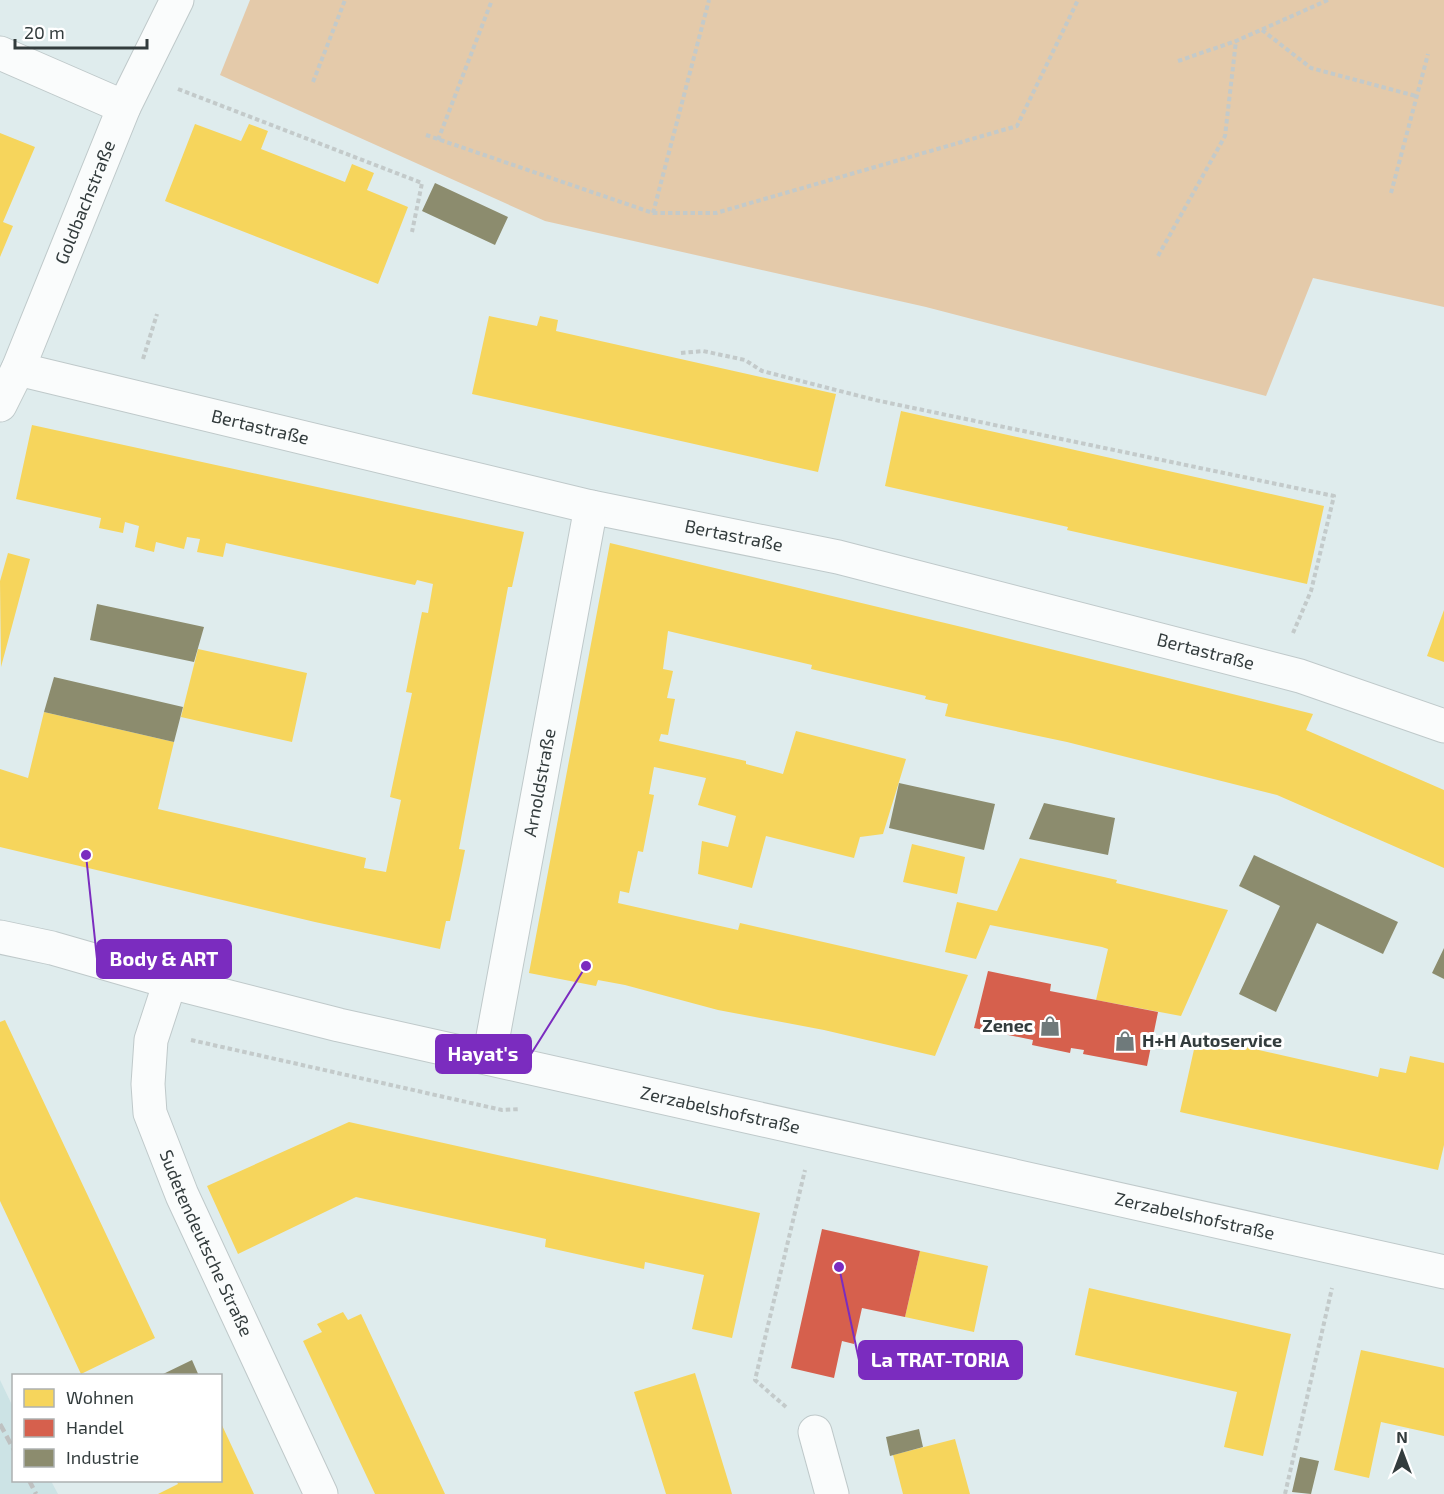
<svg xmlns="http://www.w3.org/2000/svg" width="1444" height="1494" viewBox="0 0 1444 1494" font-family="'Exo 2',sans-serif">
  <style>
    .built { fill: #cce3e5 }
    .green { fill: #e4caaa }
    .homes { fill: #f6d55c }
    .shops { fill: #d6604d }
    .industry { fill: #8c8c6e }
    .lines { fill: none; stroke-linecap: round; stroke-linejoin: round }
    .minor-casing { stroke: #bfc9ca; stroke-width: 35 }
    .path { stroke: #c3caca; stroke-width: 4; stroke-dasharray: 4.5 3; stroke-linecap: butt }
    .minor { stroke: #fafcfc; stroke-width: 33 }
    .rail { stroke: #bec1c1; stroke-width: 4.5; stroke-dasharray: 9 4.5; stroke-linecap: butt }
    .labels { text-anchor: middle; stroke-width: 6; stroke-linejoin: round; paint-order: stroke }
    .street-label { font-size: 18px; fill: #333c3d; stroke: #fff }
    .poi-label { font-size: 18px; font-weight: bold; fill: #333c3d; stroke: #fff; text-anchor: end }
    .leader { fill: none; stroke: #7b2cbf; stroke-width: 2 }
    .callout-dot { fill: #7b2cbf; stroke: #fff; stroke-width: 2 }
    .callout { fill: #7b2cbf; stroke: #7b2cbf; stroke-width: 2 }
    .callout-label { font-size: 20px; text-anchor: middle; font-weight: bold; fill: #fff }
  </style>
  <rect width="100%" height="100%" fill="#dfeced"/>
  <path class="built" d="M0,1380l13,27 1,73 37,1 7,13h-58z"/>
  <path class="green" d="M250,0h1194v307l-131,-29 -47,118 -340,-89 -381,-86 -325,-146z"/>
  <path class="homes" d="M195,124l46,17 8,-17 19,7 -7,18 84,33 7,-18 22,9 -7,17 41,17 -30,77 -213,-83z
    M0,133l35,14 -32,75 10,4 -13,31z
    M489,316l48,10 3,-10 18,4 -2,11 280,63 -18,78 -346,-78z
    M901,411l423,95 -17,78 -240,-54 1,-3 -183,-41z
    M32,425l492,107 -12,55h-4l-49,262 6,1 -4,20 -11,51h-4l-6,28 -125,-27 -315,-75v-78l28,9 16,-66 130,30 -16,67 208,49 -2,10 22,4 15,-72 -11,-3 22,-104 -6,-1 16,-80 6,1 5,-29 -16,-4 -2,5 -189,-42 -3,14 -26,-5 3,-13 -13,-2 -3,12 -28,-7 -2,10 -19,-5 4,-21 -14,-4 -2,11 -24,-5 2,-10 -85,-19z
    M610,543l356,85 347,86 -7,16 138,60v78l-167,-73 -210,-53 -122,-26 3,-12 -23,-5 1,-3 -115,-27 1,-4 -144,-34 -5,38 10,2 -6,27 8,1 -7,36 -7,-1 -2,7 87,20v3l37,10 13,-43 110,28 -23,75 -23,3 -6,21 -88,-22 -14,52 -54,-14 4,-33 26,6 8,-31 -38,-11 8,-27 -52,-11 -5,27 5,1 -11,57 -5,-1 -9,42 -9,-2 -2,12 120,27 2,-7 228,52 -33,81 -111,-26 -106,-20 -93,-25 -27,-5 -2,6 -67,-13z
    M8,553l22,6 -29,108 -1,-86z
    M1444,610v52l-17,-6z
    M198,649l109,24 -15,69 -111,-25z
    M912,844l53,13 -8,37 -54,-12z
    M1020,858l97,22 -1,3 112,27 -47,106 -85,-16 12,-51 -6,-2 -112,-22 -14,34 -31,-7 12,-50 40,9z
    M5,1020l150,318 -74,36 -81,-173v-179z
    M1197,1036l181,41 2,-9 26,5 4,-17 34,7v82l-6,25 -258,-58z
    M349,1122l411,91 -28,125 -40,-9 12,-54 -59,-13 -1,7 -99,-22 1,-8 -190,-42 -118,57 -31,-68z
    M920,1251l68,15 -14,66 -69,-15z
    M1089,1288l202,46 -28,122 -39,-9 13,-55 -162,-37z
    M343,1312l5,8 13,-6 84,180h-70l-72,-153 19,-9 -5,-8z
    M1361,1350l83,18v68l-63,-14 -12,56 -35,-8z
    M695,1373l35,114 2,7h-66l-32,-102z
    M220,1421l34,73h-96l20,-10 -2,-4h44z
    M955,1439l15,55h-67l-10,-39z"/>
  <path class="shops" d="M988,971l63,13 -1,7 108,21 -11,54 -64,-12 1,-4 -13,-2 -1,5 -38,-8 1,-5 -59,-12z
    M822,1229l98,22 -15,66 -43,-9 -8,36 -12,-3 -8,37 -43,-10z"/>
  <path class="industry" d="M435,183l73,34 -13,28 -73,-34z
    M97,604l107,23 -10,35 -104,-22z
    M54,677l129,30 -9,35 -130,-30z
    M899,783l96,21 -11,46 -95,-22z
    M1044,803l71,15 -7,37 -79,-16z
    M1254,855l144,67 -15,32 -66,-31 -41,89 -37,-18 41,-88 -41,-20z
    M1444,948v31l-12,-6z
    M192,1360l7,16h-40z
    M919,1429l4,18 -33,9 -4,-19z
    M1300,1457l19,4 -8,33 -19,-2z"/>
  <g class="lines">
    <g class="minor-casing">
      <g id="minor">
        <path d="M0,53l124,54"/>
        <path id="s1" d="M18,369l573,138 247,50 462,119 144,50"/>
        <path id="s2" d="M0,405l18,-36 106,-262 53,-107"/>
        <path id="s3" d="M0,937l52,11 118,34 169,43 1105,247"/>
        <path id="s4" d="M170,982l-19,58 -3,44 2,29 32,82 139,299"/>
        <path id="s5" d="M489,1058l102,-551"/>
        <path d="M815,1432l17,62"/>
      </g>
    </g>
    <path class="path" d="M1262,30l49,38 105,28
      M1178,61l58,-20 92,-41
      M313,82l32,-82
      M178,89l244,94 -10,49
      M426,135l227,78h63l301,-87 61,-126
      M438,140l54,-140
      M1391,193l37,-139
      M653,213l56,-213
      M1158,256l67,-120 11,-95
      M681,353l22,-2 42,9 17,11 113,29 459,96 -23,95 -18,42
      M143,359l14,-45
      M191,1040l311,70 18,-1
      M786,1407l-31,-27 50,-210
      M1285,1494l47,-206"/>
    <use href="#minor" class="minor"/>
    <path class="rail" d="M0,1424l14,26
      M29,1480l7,14"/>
  </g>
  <defs>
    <g id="shop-bare" transform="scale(1.62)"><path d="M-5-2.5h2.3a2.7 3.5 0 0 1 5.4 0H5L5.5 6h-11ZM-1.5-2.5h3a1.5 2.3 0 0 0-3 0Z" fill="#6f7a7b" stroke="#fff" stroke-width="2.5" paint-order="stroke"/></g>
  </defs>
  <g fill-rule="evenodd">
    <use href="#shop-bare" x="1050" y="1026"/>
    <use href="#shop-bare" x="1125" y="1041"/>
  </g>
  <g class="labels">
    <g class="street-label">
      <text dy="6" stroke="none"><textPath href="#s2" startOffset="220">Goldbachstraße</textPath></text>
      <text dy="6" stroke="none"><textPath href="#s1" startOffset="249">Bertastraße</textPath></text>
      <text dy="6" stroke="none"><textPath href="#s1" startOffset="735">Bertastraße</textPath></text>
      <text dy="6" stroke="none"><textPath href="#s1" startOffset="1221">Bertastraße</textPath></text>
      <text dy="6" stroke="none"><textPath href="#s5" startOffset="280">Arnoldstraße</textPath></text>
      <text dy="6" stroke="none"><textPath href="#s3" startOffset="741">Zerzabelshofstraße</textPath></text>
      <text dy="6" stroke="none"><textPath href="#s3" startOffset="1227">Zerzabelshofstraße</textPath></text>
      <text dy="6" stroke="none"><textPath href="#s4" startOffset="276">Sudetendeutsche Straße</textPath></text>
    </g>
    <g class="poi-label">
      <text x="1033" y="1032">Zenec</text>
      <text x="1142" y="1047" text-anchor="start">H+H Autoservice</text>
    </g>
  </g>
  <path class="leader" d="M86 855L97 959M586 966L531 1054M839 1267L859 1360"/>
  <g class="callout-dot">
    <circle cx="86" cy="855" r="6"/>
    <circle cx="586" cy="966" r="6"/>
    <circle cx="839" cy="1267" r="6"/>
  </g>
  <g class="callout">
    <rect x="97" y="940" width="134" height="38" rx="6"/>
    <rect x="436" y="1035" width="95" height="38" rx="6"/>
    <rect x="859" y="1341" width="163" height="38" rx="6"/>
  </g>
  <g class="callout-label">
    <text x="164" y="966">Body &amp; ART</text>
    <text x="483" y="1061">Hayat's</text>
    <text x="940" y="1367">La TRAT-TORIA</text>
  </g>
  <rect x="12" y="1374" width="210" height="108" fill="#ffffff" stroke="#adb1b1" stroke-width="1.5"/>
  <rect x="24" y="1389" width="30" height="18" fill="#f6d55c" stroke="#adb1b1" stroke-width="1.5"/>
  <text x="66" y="1404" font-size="18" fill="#333c3d">Wohnen</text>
  <rect x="24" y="1419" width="30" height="18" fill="#d6604d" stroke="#adb1b1" stroke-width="1.5"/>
  <text x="66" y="1434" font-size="18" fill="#333c3d">Handel</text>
  <rect x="24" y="1449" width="30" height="18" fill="#8c8c6e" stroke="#adb1b1" stroke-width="1.5"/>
  <text x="66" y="1464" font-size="18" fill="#333c3d">Industrie</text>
  <g transform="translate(1402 1452)" stroke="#ffffff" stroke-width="4.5" paint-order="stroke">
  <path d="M0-4.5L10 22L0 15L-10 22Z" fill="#333c3d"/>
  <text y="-9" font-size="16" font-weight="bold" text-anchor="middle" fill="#333c3d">N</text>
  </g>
  <path d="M15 39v9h132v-9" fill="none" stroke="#333c3d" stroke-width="3"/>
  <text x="24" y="39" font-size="18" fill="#333c3d" stroke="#ffffff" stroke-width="4.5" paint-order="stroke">20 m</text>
</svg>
